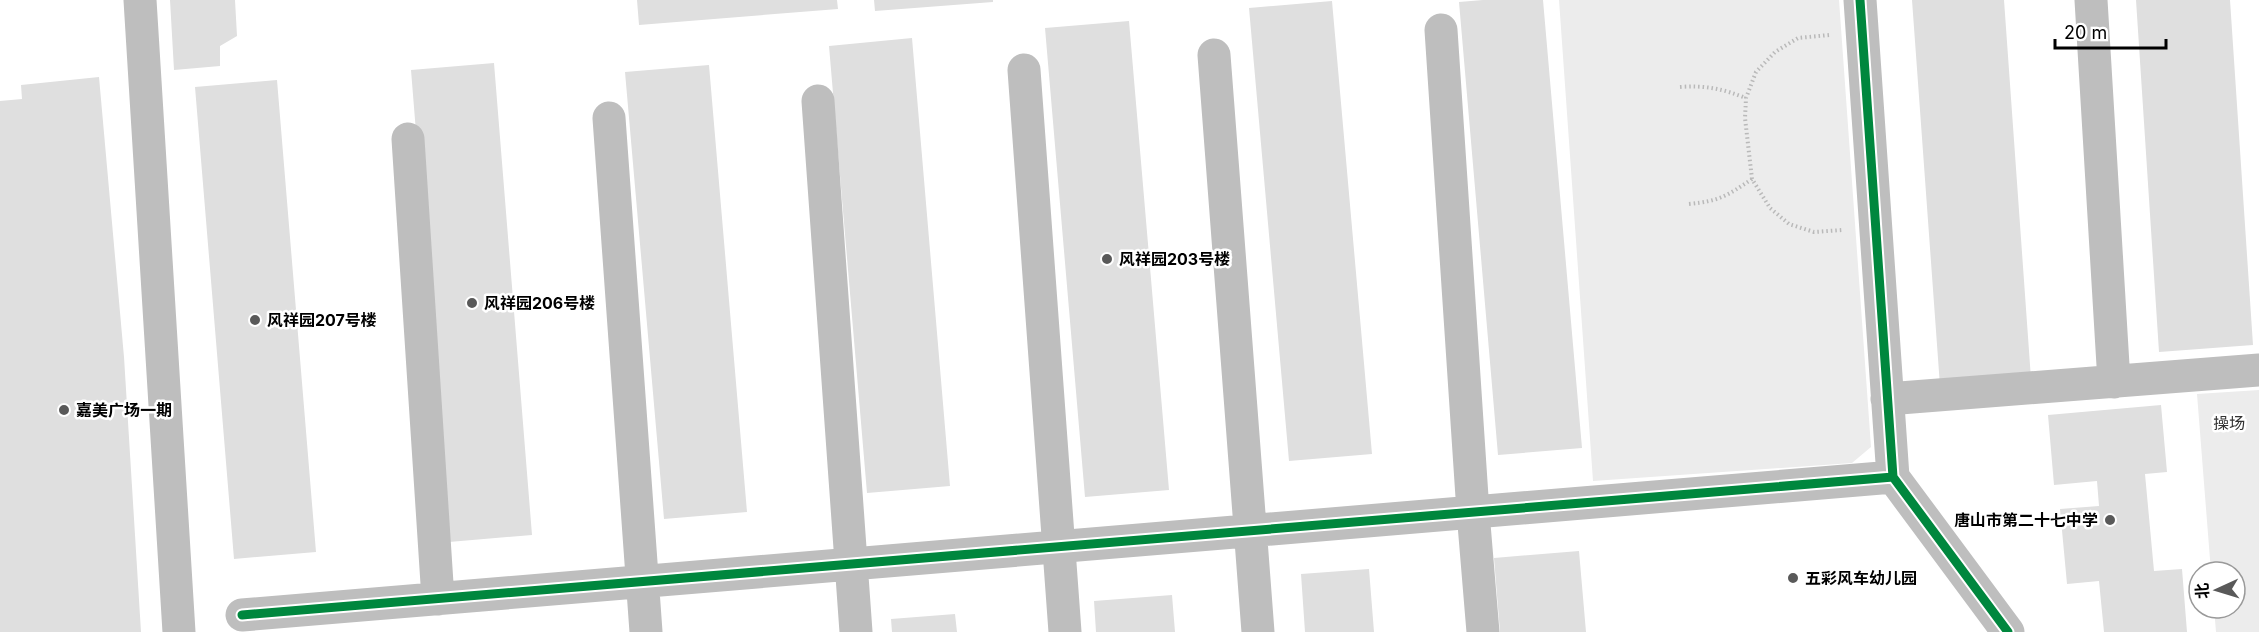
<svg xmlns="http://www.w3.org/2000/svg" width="2259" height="632" viewBox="0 0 2259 632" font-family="Inter,'Noto Sans SC',sans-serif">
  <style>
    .green { fill: #ececec }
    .building { fill: #dfdfdf }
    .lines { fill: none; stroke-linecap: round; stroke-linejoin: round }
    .path { stroke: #b9b9b9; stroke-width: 4; stroke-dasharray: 1.5 3; stroke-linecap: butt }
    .minor { stroke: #bebebe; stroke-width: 33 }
    .cycleway-casing { stroke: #fff; stroke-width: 13 }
    .cycleway { stroke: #00873e; stroke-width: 9 }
    .poi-dot { fill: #595959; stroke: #fff; stroke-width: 2 }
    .labels { text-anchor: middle; stroke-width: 5; stroke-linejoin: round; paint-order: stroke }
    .poi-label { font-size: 16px; font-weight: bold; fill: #000; stroke: #fff; text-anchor: start }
    .park-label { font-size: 16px; fill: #333; stroke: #fff }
  </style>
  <rect width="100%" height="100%" fill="#fff"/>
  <path class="green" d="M1559,0h280l32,447 -19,16 -259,18z
    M2259,390v242h-43l-2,-24h21v-36h-24l-14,-178z"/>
  <path class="building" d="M170,0h65l2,36 -17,10v20l-46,4z
    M637,0h200l1,9 -199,16z
    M874,0h119v2l-118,9z
    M1483,0h60l39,448 -84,7 -39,-453z
    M1912,0h92l27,379 -91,7z
    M2136,0h94l23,345 -94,7z
    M1332,1l40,453 -83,7 -40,-453z
    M1129,21l40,469 -84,7 -40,-469z
    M912,38l38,448 -83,7 -38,-447z
    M494,63l38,472 -83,7 -38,-472z
    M709,65l38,447 -83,7 -39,-447z
    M99,77l25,280 17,275h-141v-531l22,-2 -1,-14z
    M277,80l39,472 -82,7 -39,-472z
    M2161,405l6,67 -22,2 9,97 28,-2 5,63h-83l-5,-51 -32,3 -7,-75 39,-3 -2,-25 -43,4 -6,-70z
    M1579,551l7,81h-86l-6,-74z
    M1369,569l5,63h-69l-4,-58z
    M1172,595l3,37h-79l-2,-31z
    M955,614l2,18h-65l-1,-13z"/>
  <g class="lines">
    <path class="path" d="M1829,35l-31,3 -23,14 -19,20 -10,26 -1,20 7,61 18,29 19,16 25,8 28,-2
      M1680,87c25,-2 43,2 66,11
      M1689,204c30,-3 38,-8 63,-25"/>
    <path class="minor" d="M140,0l39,632
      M1860,0l33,477 115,155
      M2091,0l23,382
      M1441,30l32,482 10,120
      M1214,55l44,577
      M1024,70l41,562
      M818,101l38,531
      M609,118l37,514
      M408,139l30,460
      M1887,399l372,-29
      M242,615l1651,-138"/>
    <g class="cycleway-casing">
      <path id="cycleway" d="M1860,0l33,477 115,155
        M242,615l1651,-138"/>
    </g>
    <use href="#cycleway" class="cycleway"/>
  </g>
  <g class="poi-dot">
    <circle cx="1107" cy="259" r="6"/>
    <circle cx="472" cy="303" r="6"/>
    <circle cx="255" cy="320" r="6"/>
    <circle cx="64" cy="410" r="6"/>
    <circle cx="2110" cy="520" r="6"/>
    <circle cx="1793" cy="578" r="6"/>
  </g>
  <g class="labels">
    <g class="poi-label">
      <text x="1119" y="265">风祥园203号楼</text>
      <text x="484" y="309">风祥园206号楼</text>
      <text x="267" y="326">风祥园207号楼</text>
      <text x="76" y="416">嘉美广场一期</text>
      <text x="2098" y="526" text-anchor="end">唐山市第二十七中学</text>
      <text x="1805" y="584">五彩风车幼儿园</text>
    </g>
    <g class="park-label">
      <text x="2229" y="429">操场</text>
    </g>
  </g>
  <g transform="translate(2217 590) rotate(266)"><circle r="28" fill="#ffffff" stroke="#999999" stroke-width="1.5"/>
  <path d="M0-4.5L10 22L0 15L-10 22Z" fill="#595959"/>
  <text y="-9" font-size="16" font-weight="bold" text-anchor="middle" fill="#000000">北</text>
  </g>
  <path d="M2055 39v9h111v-9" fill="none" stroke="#000000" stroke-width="3"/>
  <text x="2064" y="39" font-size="18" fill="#000000" stroke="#ffffff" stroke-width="4.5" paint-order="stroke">20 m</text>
</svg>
